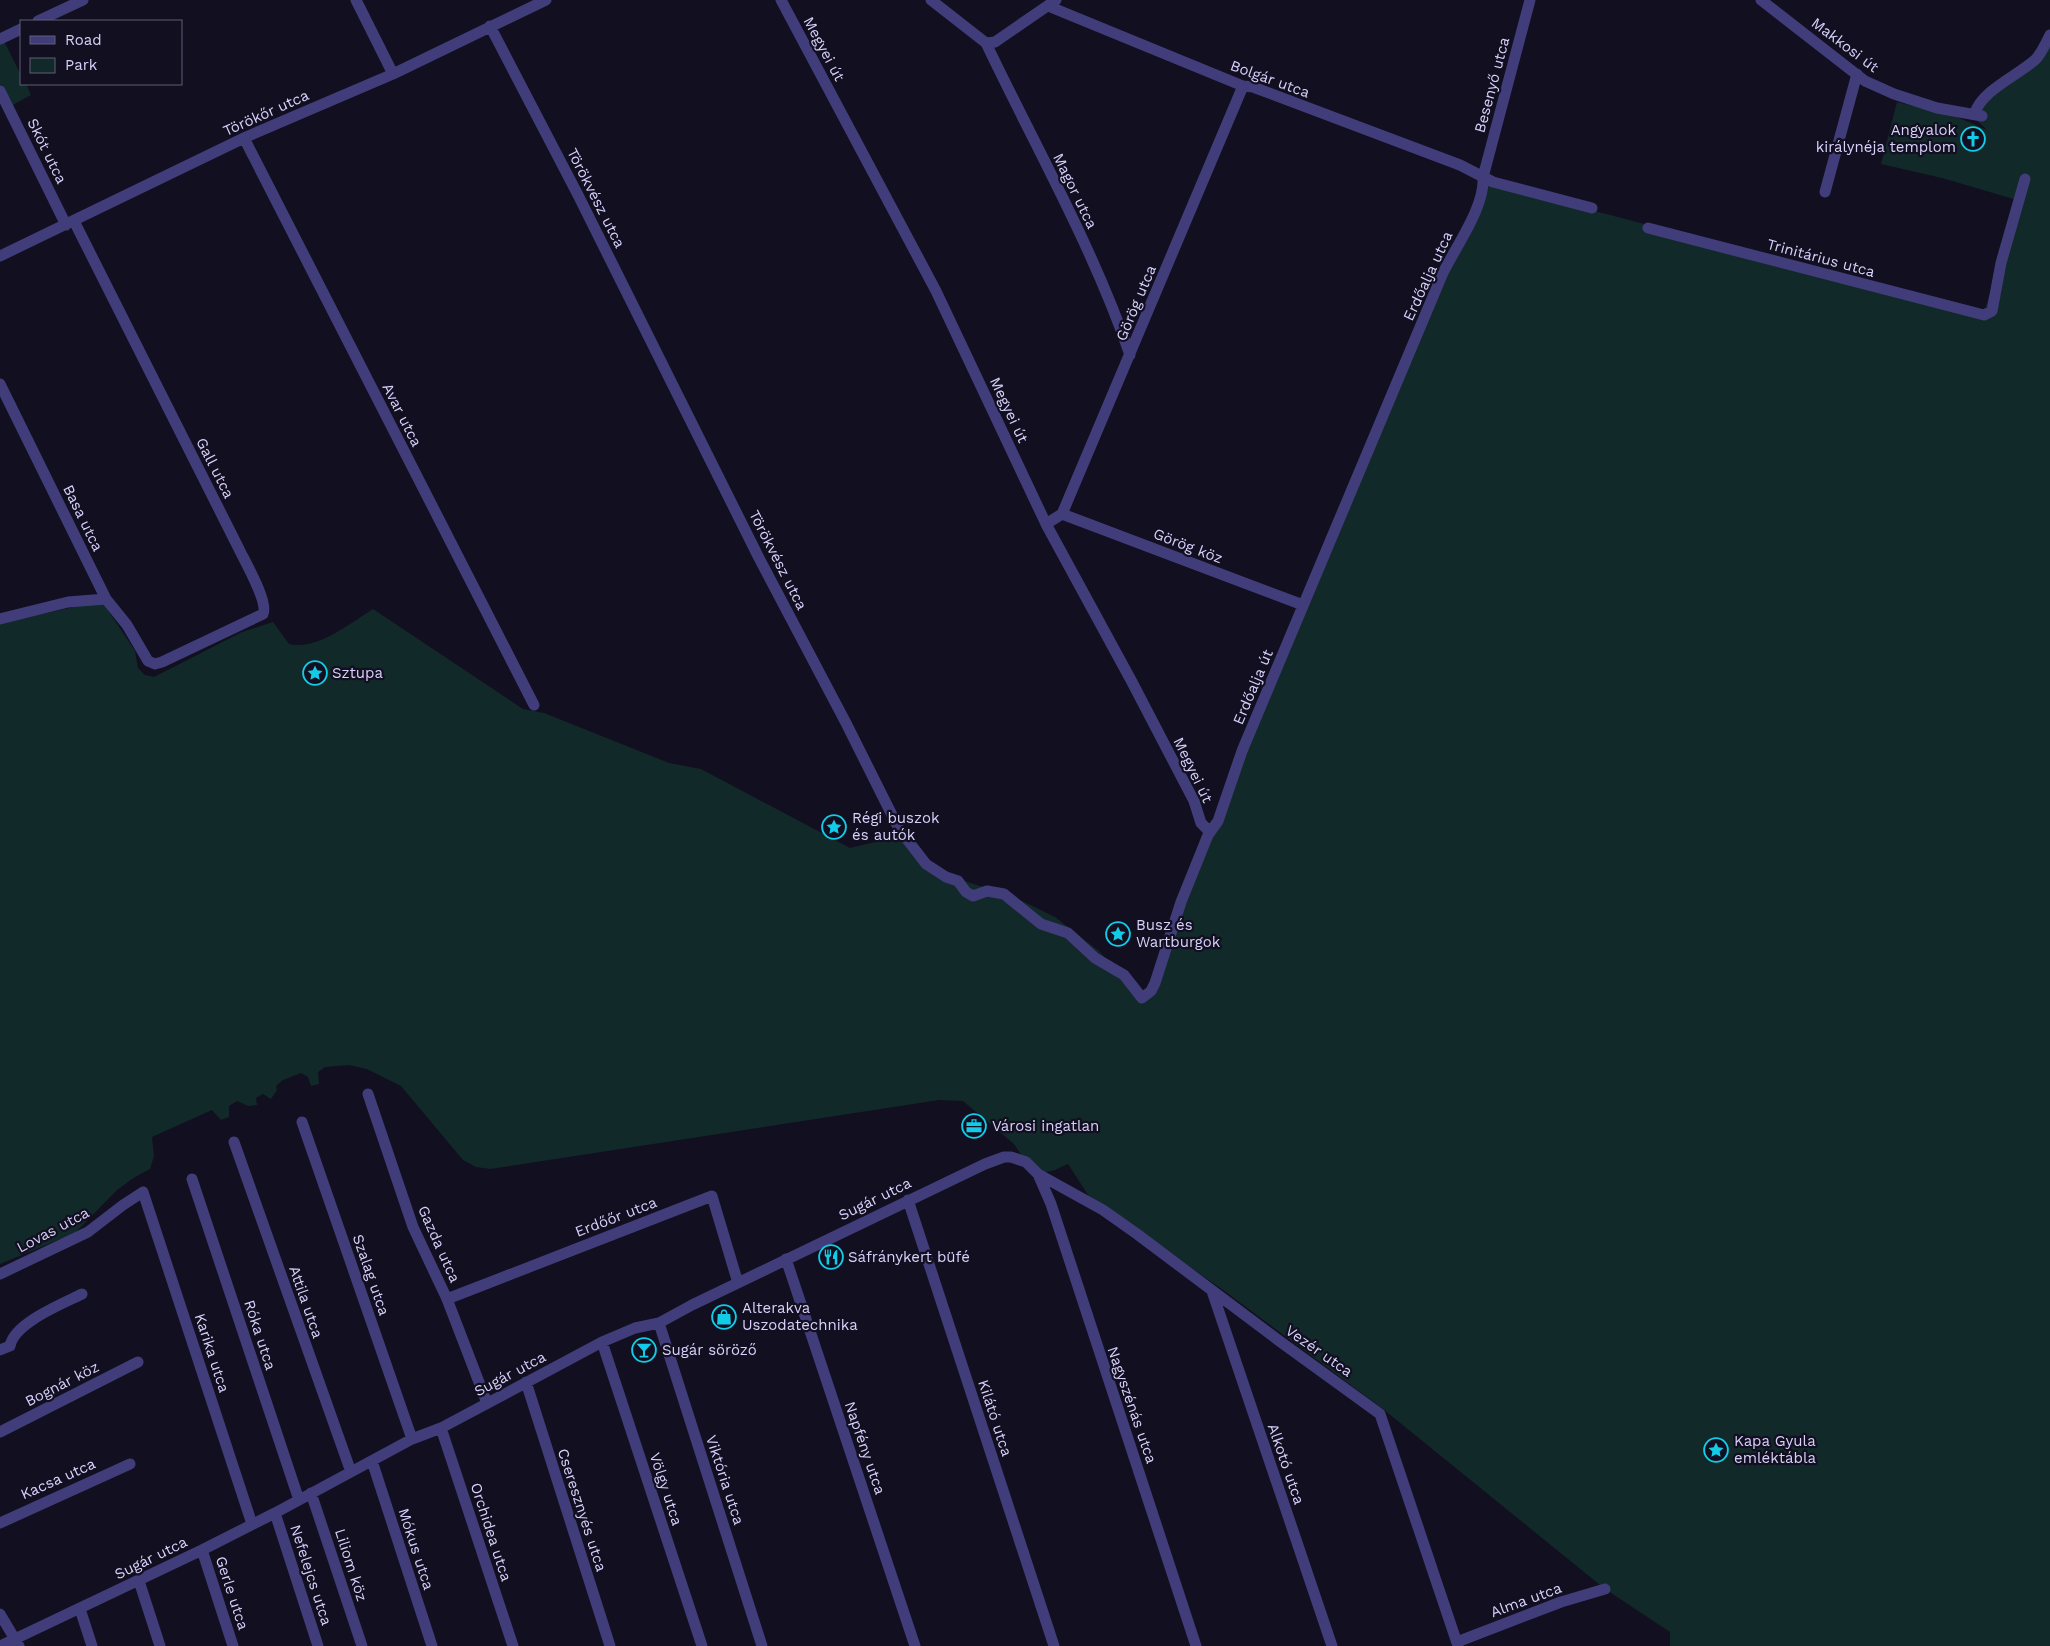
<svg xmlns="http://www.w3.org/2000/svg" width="2050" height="1646" viewBox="0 0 2050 1646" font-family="'Work Sans',sans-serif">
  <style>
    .green { fill: #122929 }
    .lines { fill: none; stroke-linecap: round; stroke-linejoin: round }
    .street { stroke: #413d7b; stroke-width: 11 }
    .labels { text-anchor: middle; stroke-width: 4.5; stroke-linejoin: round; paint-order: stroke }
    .street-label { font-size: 15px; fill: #d7d1fb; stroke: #120f20 }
    .poi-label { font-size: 15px; fill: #d7d1fb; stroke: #120f20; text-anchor: start }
  </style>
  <rect width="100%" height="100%" fill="#120f20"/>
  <path class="green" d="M4,41l17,34v9h5l5,11 -20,11 -11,-22v-41z
    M2050,41v1605h-380v-14l-65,-43 -222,-180 -160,-119 -133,-92 -22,-34 -13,6 -17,4 -12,-12 -12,-18 -51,-43 -24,-1 -449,69 -14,-2 -13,-7 -62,-74 -34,-17 -18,-4 -24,2 -7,5 1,12 -8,2 -3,-9 -7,-4 -18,7 -7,6 1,4 -6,9 -8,-5 -7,4 1,7 -9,1 -11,-5 -8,5v11l-8,3 -9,-10 -60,27 2,19 -4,13 -15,8 -18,13 -42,43 -75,31v-641l88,-19h16l31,47 3,17 7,7 9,2 88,-45 31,-10 16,22c28,7 61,-21 84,-35l150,100 21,4 125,50 32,6 149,79 55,-13 11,16 30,24 68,22 41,20 44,34 43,47 31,-68 310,-746 108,26 393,103 33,-113 -75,-22 -61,-14 16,-62 60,15 30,13 -15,-14z"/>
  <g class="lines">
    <path class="street" d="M356,0l37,74
      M781,0l155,291 110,233 86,158 62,119 7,22 9,9
      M931,0l55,43 9,-1 61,-42
      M1761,0l104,81 29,13 43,14 45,8
      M1048,6l195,80 10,1 207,78 33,17 99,26
      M38,21l45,-21
      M490,26l88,169 181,363 87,165 53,106 27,35 20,13 12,4 8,11 7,4 14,-5 17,3 37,30 27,9 27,25 29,17 18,23 9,-7 4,-8 26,-81 27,-67 10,-14 24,-70 200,-476c13,-28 43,-67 41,-98l47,-177
      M0,39l21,-10
      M986,43c49,103 107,204 144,312
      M0,91l66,134
      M1975,113c7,-23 44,-38 61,-54 6,-7 10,-16 14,-24
      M244,138l290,567
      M1825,192l32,-118
      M1648,228l336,87 8,-4 9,-48 24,-84
      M0,256l246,-119 147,-63 153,-74
      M0,384l106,215 21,26 21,36 7,3 7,-2 101,-48c6,-12 -19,-54 -25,-67l-164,-326
      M1062,514l241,91
      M1046,524l16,-10 181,-428
      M0,619l68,-17 38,-3
      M368,1094l45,133 34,72 40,104
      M302,1122l110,317
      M234,1142l117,330
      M1038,1174l13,30 145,442
      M192,1179l107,321
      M908,1200l146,446
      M786,1259l129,387
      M0,1274l88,-42 35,-27 20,-13 109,332
      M1212,1291l120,355
      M447,1299l265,-103 26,87
      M659,1323l103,323
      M602,1342l100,304
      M0,1350l10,-4c4,-23 52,-42 72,-52
      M526,1382l84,264
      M441,1428l72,218
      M0,1432l138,-70
      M372,1461l60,185
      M311,1493l51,153
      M275,1513l43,133
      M0,1523l130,-59
      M202,1550l31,96
      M139,1581l21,65
      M80,1609l12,37
      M0,1614l19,32
      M1457,1642l104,-40 44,-13
      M0,1646l202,-96 73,-37 137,-74 29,-11 161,-86 33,-14 24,-5 33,-18 293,-141 19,-7h7l15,5 12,12 65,36 34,24 141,106 102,74 78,232"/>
  </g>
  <defs>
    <g id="church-ring" transform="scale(1.25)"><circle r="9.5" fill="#120f20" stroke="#12cce7" stroke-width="1.5"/><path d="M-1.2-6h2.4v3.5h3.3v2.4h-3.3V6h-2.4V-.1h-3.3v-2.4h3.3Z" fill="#12cce7"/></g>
    <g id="sight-ring" transform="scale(1.25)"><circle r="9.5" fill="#120f20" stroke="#12cce7" stroke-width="1.5"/><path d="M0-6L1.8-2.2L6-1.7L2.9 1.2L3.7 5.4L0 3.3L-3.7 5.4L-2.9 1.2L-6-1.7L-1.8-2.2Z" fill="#12cce7"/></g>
    <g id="office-ring" transform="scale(1.25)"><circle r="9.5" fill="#120f20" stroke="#12cce7" stroke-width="1.5"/><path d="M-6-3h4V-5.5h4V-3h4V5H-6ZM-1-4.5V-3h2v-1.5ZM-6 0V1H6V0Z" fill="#12cce7"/></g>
    <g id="restaurant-ring" transform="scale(1.25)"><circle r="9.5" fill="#120f20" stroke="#12cce7" stroke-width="1.5"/><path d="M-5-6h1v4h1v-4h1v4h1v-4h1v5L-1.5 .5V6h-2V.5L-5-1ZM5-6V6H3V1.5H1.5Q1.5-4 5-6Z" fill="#12cce7"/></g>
    <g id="shop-ring" transform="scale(1.25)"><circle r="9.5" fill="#120f20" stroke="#12cce7" stroke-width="1.5"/><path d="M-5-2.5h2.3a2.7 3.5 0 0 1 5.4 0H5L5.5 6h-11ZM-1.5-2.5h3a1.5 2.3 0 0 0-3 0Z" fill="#12cce7"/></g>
    <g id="bar-ring" transform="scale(1.25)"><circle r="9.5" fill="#120f20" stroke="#12cce7" stroke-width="1.5"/><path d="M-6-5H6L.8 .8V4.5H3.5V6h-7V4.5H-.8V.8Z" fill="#12cce7"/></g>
  </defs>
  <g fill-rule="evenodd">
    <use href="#church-ring" x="1973" y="139"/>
    <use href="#sight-ring" x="315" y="673"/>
    <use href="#sight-ring" x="834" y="827"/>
    <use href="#sight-ring" x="1118" y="934"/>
    <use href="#office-ring" x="974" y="1126"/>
    <use href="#restaurant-ring" x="831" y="1257"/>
    <use href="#shop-ring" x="724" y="1317"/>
    <use href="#bar-ring" x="644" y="1350"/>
    <use href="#sight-ring" x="1716" y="1450"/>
  </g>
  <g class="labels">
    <g class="street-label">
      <text transform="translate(1845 45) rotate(37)" y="5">Makkosi út</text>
      <text transform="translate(824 49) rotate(62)" y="5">Megyei út</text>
      <text transform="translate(1270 79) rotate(20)" y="5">Bolgár utca</text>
      <text transform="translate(1492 85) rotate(-75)" y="5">Besenyő utca</text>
      <text transform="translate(266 113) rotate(-24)" y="5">Törökőr utca</text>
      <text transform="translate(47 151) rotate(64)" y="5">Skót utca</text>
      <text transform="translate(1075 191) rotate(64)" y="5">Magor utca</text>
      <text transform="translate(596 198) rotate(63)" y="5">Törökvész utca</text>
      <text transform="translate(1821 258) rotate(15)" y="5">Trinitárius utca</text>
      <text transform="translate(1428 276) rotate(-65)" y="5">Erdőalja utca</text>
      <text transform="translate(1136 303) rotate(-67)" y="5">Görög utca</text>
      <text transform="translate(1009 410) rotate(65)" y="5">Megyei út</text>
      <text transform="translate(402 415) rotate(63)" y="5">Avar utca</text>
      <text transform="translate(215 468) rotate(63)" y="5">Gall utca</text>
      <text transform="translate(83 518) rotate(64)" y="5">Basa utca</text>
      <text transform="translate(1188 546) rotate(21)" y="5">Görög köz</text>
      <text transform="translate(778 560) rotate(63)" y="5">Törökvész utca</text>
      <text transform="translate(1253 687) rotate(-67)" y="5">Erdőalja út</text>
      <text transform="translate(1193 770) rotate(64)" y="5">Megyei út</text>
      <text transform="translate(875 1199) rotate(-26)" y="5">Sugár utca</text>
      <text transform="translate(616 1217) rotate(-21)" y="5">Erdőőr utca</text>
      <text transform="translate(53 1230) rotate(-28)" y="5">Lovas utca</text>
      <text transform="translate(439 1244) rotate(66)" y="5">Gazda utca</text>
      <text transform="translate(371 1275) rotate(71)" y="5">Szalag utca</text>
      <text transform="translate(306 1302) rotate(71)" y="5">Attila utca</text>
      <text transform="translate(260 1335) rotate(72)" y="5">Róka utca</text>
      <text transform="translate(1319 1351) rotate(35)" y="5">Vezér utca</text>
      <text transform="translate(212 1353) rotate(72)" y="5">Karika utca</text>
      <text transform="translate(510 1374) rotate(-28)" y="5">Sugár utca</text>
      <text transform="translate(62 1384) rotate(-27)" y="5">Bognár köz</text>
      <text transform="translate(1132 1405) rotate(71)" y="5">Nagyszénás utca</text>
      <text transform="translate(995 1418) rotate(72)" y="5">Kilátó utca</text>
      <text transform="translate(865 1448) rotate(71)" y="5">Napfény utca</text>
      <text transform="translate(1286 1464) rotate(71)" y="5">Alkotó utca</text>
      <text transform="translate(58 1479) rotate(-24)" y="5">Kacsa utca</text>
      <text transform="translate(725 1480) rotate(72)" y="5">Viktória utca</text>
      <text transform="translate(666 1489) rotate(72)" y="5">Völgy utca</text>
      <text transform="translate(582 1510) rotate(72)" y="5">Cseresznyés utca</text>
      <text transform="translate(491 1532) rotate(72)" y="5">Orchidea utca</text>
      <text transform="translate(416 1549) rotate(72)" y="5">Mókus utca</text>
      <text transform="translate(151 1558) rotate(-26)" y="5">Sugár utca</text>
      <text transform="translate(351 1565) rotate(72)" y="5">Liliom köz</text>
      <text transform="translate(311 1575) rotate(72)" y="5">Nefelejcs utca</text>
      <text transform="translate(232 1593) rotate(72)" y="5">Gerle utca</text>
      <text transform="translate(1526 1600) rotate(-20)" y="5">Alma utca</text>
    </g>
    <g class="poi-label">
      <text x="1956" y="135" text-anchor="end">Angyalok<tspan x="1956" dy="17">királynéja templom</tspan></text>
      <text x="332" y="678">Sztupa</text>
      <text x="852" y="823">Régi buszok<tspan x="852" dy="17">és autók</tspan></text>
      <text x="1136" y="930">Busz és<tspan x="1136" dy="17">Wartburgok</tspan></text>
      <text x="992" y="1131">Városi ingatlan</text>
      <text x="848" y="1262">Sáfránykert büfé</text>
      <text x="742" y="1313">Alterakva<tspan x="742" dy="17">Uszodatechnika</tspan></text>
      <text x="662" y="1355">Sugár söröző</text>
      <text x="1734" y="1446">Kapa Gyula<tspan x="1734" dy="17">emléktábla</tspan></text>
    </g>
  </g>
  <rect x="20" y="20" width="162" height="65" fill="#120f20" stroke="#615d78"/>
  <rect x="30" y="36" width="25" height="8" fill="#413d7b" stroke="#615d78"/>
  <text x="65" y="45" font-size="15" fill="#d7d1fb">Road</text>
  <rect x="30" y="58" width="25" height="15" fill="#122929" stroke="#615d78"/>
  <text x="65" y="70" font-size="15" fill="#d7d1fb">Park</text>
</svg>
